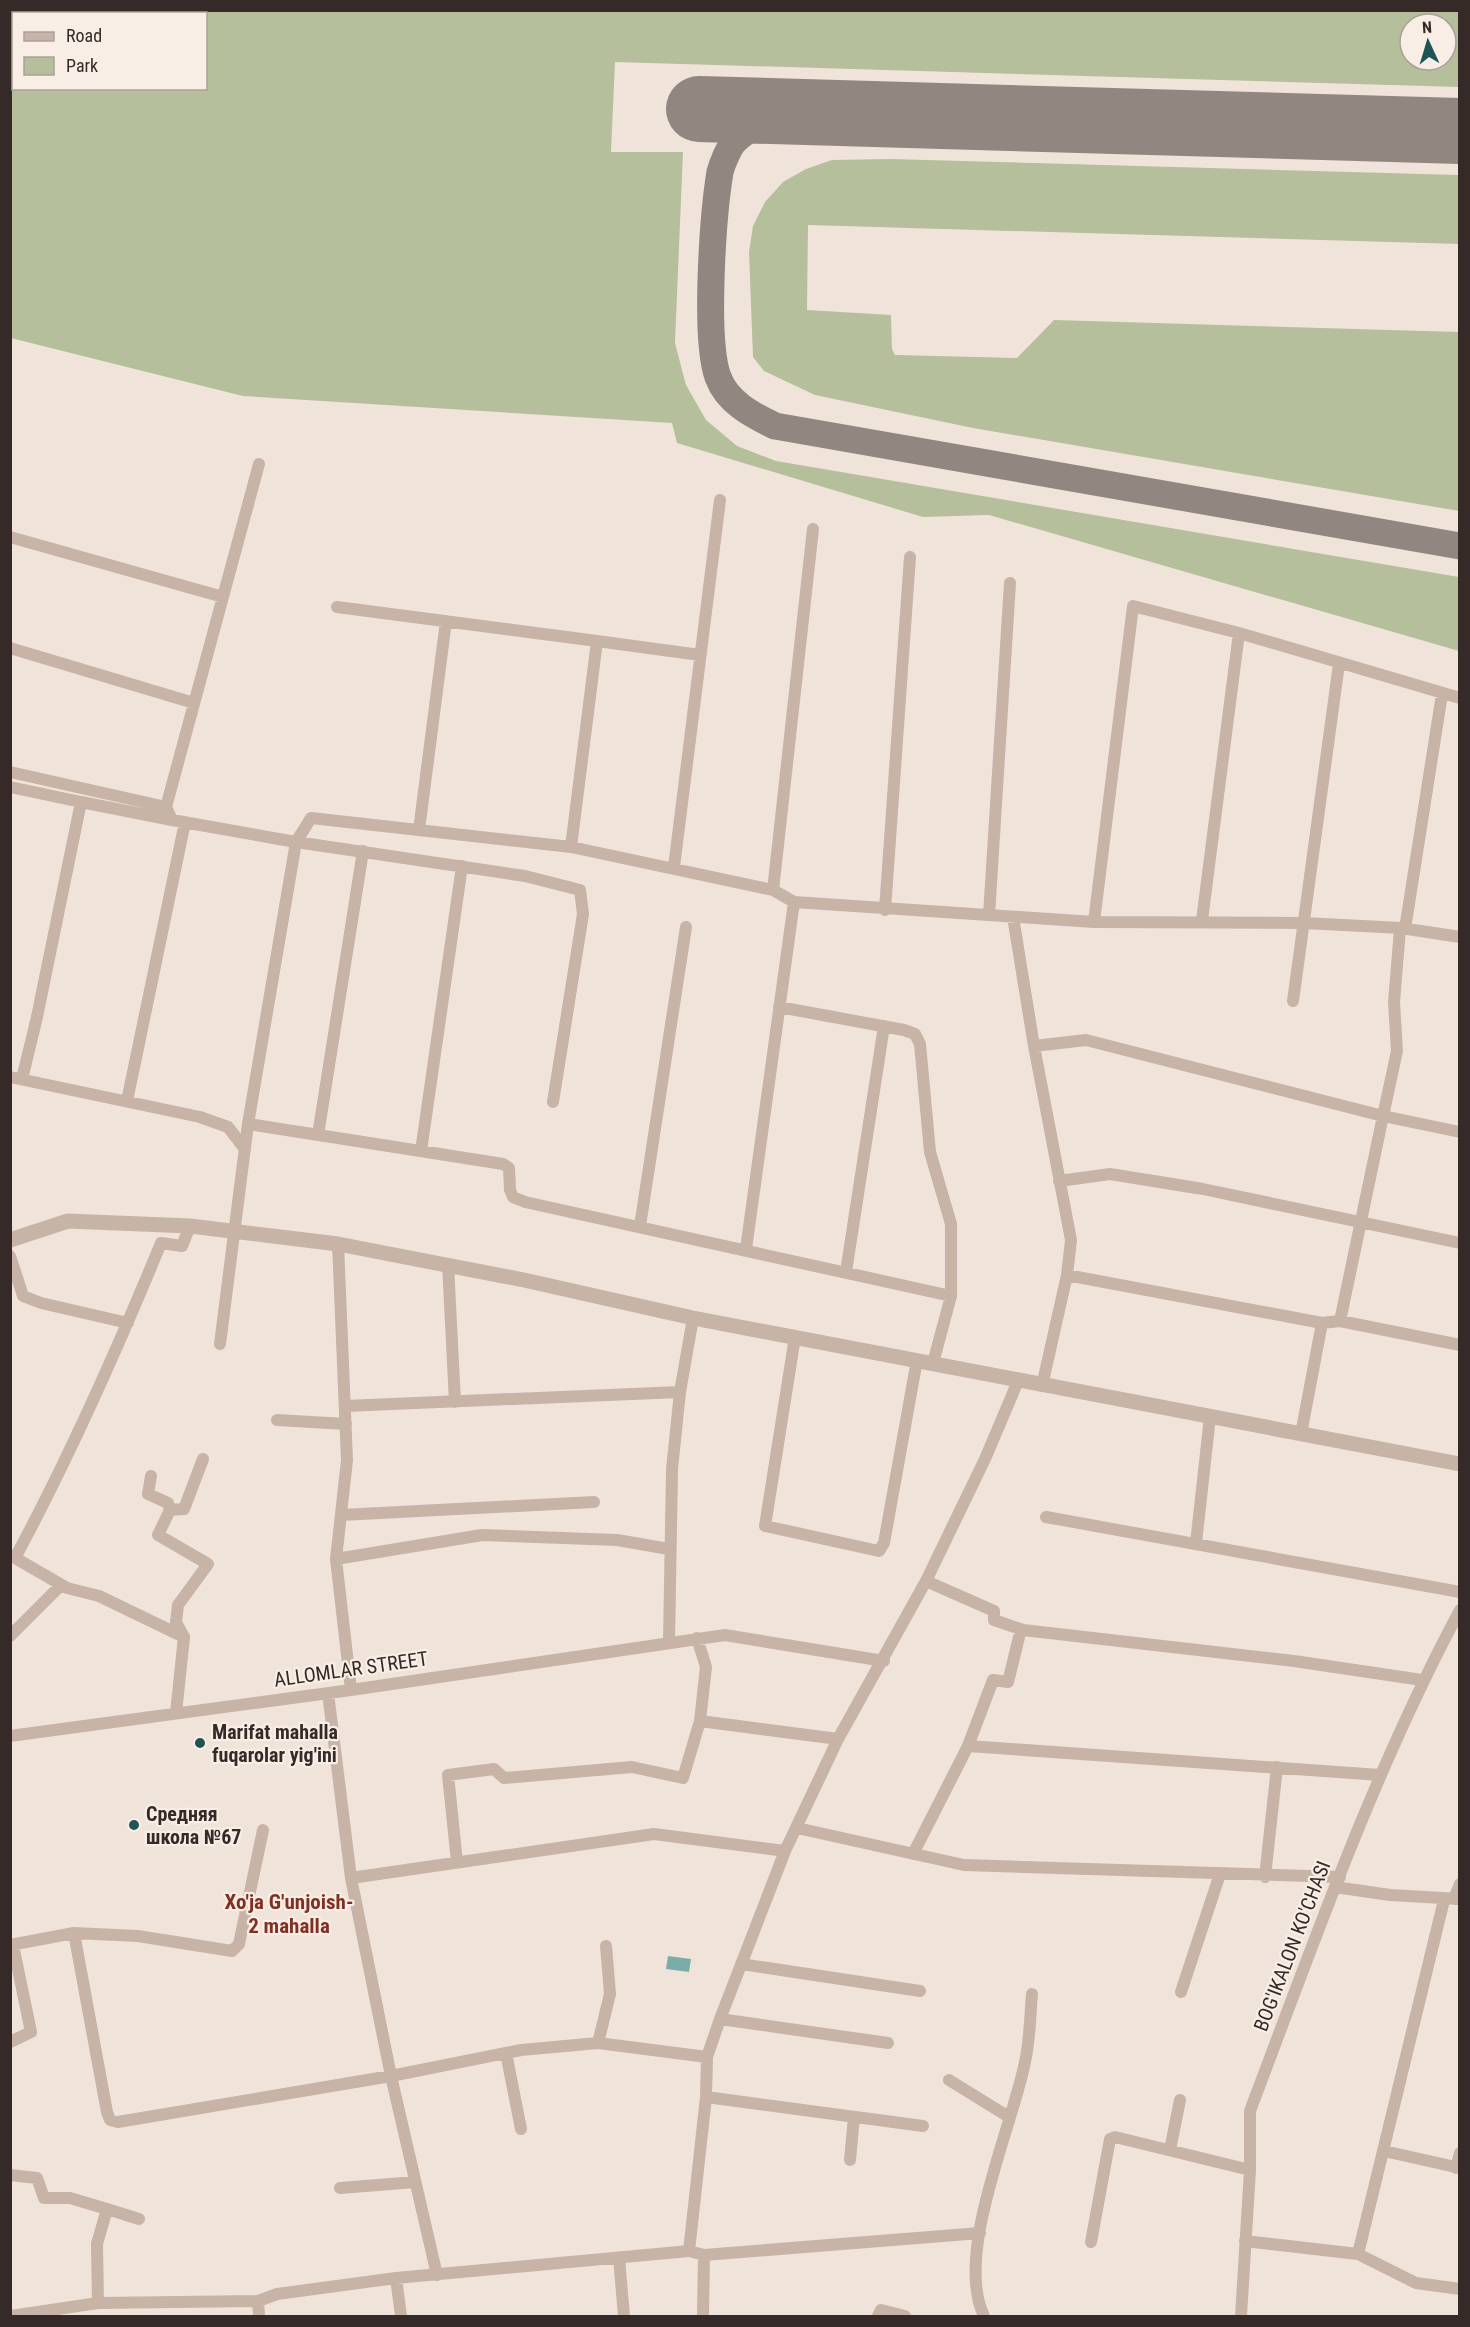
<svg xmlns="http://www.w3.org/2000/svg" width="1470" height="2327" viewBox="0 0 1470 2327" font-family="'Roboto Condensed',sans-serif">
  <style>
    .green { fill: #b6bf9b; fill-rule: evenodd }
    .water { fill: #7aacaa }
    .lines { fill: none; stroke-linecap: round; stroke-linejoin: round }
    .taxiway { stroke: #928780; stroke-width: 27 }
    .runway { stroke: #928780; stroke-width: 66 }
    .minor { stroke: #c8b3a7; stroke-width: 12 }
    .tertiary { stroke: #c8b3a7; stroke-width: 15 }
    .poi-dot { fill: #1e5453; stroke: #f8eee6; stroke-width: 2 }
    .labels { text-anchor: middle; stroke-width: 4.5; stroke-linejoin: round; paint-order: stroke }
    .street-label { font-size: 20px; fill: #352a27; stroke: #f8eee6 }
    .poi-label { font-size: 20px; font-weight: bold; fill: #352a27; stroke: #f8eee6; text-anchor: start }
    .neighbourhood-label { font-size: 21px; font-weight: bold; fill: #813023; stroke: #f8eee6 }
  </style>
  <rect width="100%" height="100%" fill="#f0e4da"/>
  <path class="green" d="M11,10l1448,1v76l-844,-25 -4,90h72l-8,191 11,42 20,35 31,26 39,15 683,116v74l-470,-136 -66,2 -246,-74 -5,-20 -429,-27 -232,-58zM14,14h192v74h-192zM1410,24h36v36h-36z
    M890,159l569,16v69l-651,-19 -1,85 84,5 1,34 3,6 122,3 37,-38 405,12v179l-486,-83 -158,-33 -51,-24 -11,-14 -4,-105 4,-26 12,-24 18,-20 23,-13 26,-9z"/>
  <path class="water" d="M668,1956l23,3 -2,13 -23,-3z"/>
  <g class="lines">
    <path class="taxiway" d="M783,111c-16,9 -38,18 -50,32 -5,7 -11,21 -13,29 -7,43 -16,167 -2,205 9,25 34,38 57,49l685,120"/>
    <path class="runway" d="M699,109l761,22"/>
    <path class="minor" d="M10,537l213,60
      M337,607l260,34 -26,206
      M597,641l103,14
      M10,648l184,55
      M1442,694l-37,235h-5l-6,73 3,49 -14,65 77,16
      M10,772l156,35 6,13 124,22 229,34 55,14 3,24 -30,188
      M10,787l71,15
      M166,807l93,-343
      M419,830l27,-209
      M674,867l46,-367
      M773,890l40,-361
      M885,910l25,-353
      M989,915l21,-332
      M1013,917l21,129 52,-6 297,76 -43,205 -18,2 -21,111
      M1202,920l37,-287
      M1094,922l39,-316 106,27 221,65
      M1293,1001l46,-337
      M779,1007l125,23 11,4 5,10 10,108 21,72v72l-18,67
      M1034,1046l37,194 -4,35 -25,111
      M10,1077l190,40 28,10 17,22
      M22,1079l15,-62 44,-215 91,18
      M127,1101l58,-279
      M248,1124l255,40 6,4 1,22 3,7 12,5 426,94
      M318,1135l45,-284
      M421,1151l41,-285
      M1059,1181l51,-7 93,15 257,54
      M640,1226l46,-299
      M338,1244l9,216 -11,99 15,131
      M746,1249l48,-347
      M10,1256l13,40 18,7 87,20
      M448,1264l7,138
      M846,1272l38,-246
      M1067,1275l255,48
      M1340,1321l120,24
      M795,1337l-30,189 114,25 5,-8 33,-183
      M220,1344l28,-220 48,-282 15,-24 260,29 202,43 21,12 300,20 210,1 97,5 59,9
      M345,1406l335,-14
      M277,1420l69,4
      M151,1476l-3,18 20,9 2,7
      M341,1515l253,-13
      M1046,1517l414,75
      M1196,1543l14,-126
      M10,1555l57,33 32,8 85,41 -8,76
      M15,1558c55,-102 102,-208 146,-315l21,3 8,-20
      M336,1559l146,-24 135,5 52,9
      M926,1581l68,30v9l29,10 271,31 128,19
      M10,1636l51,-51
      M184,1637l-8,-15 2,-17 30,-41 -50,-29 12,-25 14,-1 19,-50
      M669,1642l3,-173 8,-77 13,-74
      M328,1693l23,185 40,198 46,199
      M700,1721l138,18
      M10,1736l341,-46 374,-55 159,26
      M968,1746l25,-66 15,2 13,-53
      M797,1828l167,37 376,12
      M913,1854l55,-108 412,29
      M457,1862l-9,-87 46,-6 10,9 128,-11 51,11 17,-57 6,-54 -9,-29
      M1265,1877l12,-110
      M351,1878l303,-44 131,17
      M1335,1887l55,8 70,4
      M1454,1899l6,-15
      M74,1933l33,179 3,8 8,2 273,-46 130,-26 77,-7 109,14
      M10,1945l64,-12 64,3 94,15 7,-7 24,-114
      M741,1964l179,27
      M1181,1992l39,-118
      M720,2019l168,24
      M10,2042l21,-10 -18,-87
      M598,2043l12,-49 -4,-48
      M506,2053l15,76
      M949,2080l60,37
      M706,2097l217,29
      M1170,2150l10,-50
      M1384,2151l76,17
      M850,2160l4,-43
      M1456,2168l4,-15
      M10,2175l27,3 7,20h26l37,11 -10,35 1,59
      M340,2188l75,-6
      M107,2209l32,10
      M1245,2241l113,13 58,29 44,6
      M1091,2242l19,-103 5,-2 135,33
      M689,2251l17,-154 1,-40 13,-38 65,-168 53,-112 88,-158 59,-122 33,-78
      M1358,2254l86,-354
      M619,2258l5,58
      M396,2278l5,38
      M258,2301l1,15
      M11,2316l87,-13 160,-2 19,-7 119,-16 293,-27 15,4 276,-22
      M703,2316l1,-61
      M878,2316l3,-6 24,6
      M984,2316c-30,-62 28,-188 41,-254 5,-22 5,-46 7,-68
      M1241,2316l9,-146v-59c64,-169 124,-341 210,-501"/>
    <path class="tertiary" d="M10,1240l58,-19 122,5 148,18 186,36 169,38 767,146"/>
  </g>
  <g class="poi-dot">
    <circle cx="200" cy="1743" r="6"/>
    <circle cx="134" cy="1825" r="6"/>
  </g>
  <g class="labels">
    <g class="street-label">
      <text transform="translate(351 1669) rotate(-8)" y="7">ALLOMLAR STREET</text>
      <text transform="translate(1292 1946) rotate(-69)" y="7">BOG'IKALON KO'CHASI</text>
    </g>
    <g class="poi-label">
      <text x="212" y="1739">Marifat mahalla<tspan x="212" dy="23">fuqarolar yig'ini</tspan></text>
      <text x="146" y="1821">Средняя<tspan x="146" dy="23">школа №67</tspan></text>
    </g>
    <g class="neighbourhood-label">
      <text x="289" y="1909">Xo'ja G'unjoish-<tspan x="289" dy="24">2 mahalla</tspan></text>
    </g>
  </g>
  <rect width="1470" height="2327" fill="none" stroke="#352a27" stroke-width="24"/>
  <rect x="12" y="12" width="195" height="78" fill="#f8eee6" stroke="#aaa09a" stroke-width="1.5"/>
  <rect x="24" y="32" width="30" height="9" fill="#c8b3a7" stroke="#aaa09a" stroke-width="1.5"/>
  <text x="66" y="42" font-size="18" fill="#352a27">Road</text>
  <rect x="24" y="57" width="30" height="18" fill="#b6bf9b" stroke="#aaa09a" stroke-width="1.5"/>
  <text x="66" y="72" font-size="18" fill="#352a27">Park</text>
  <g transform="translate(1428 42) rotate(356)"><circle r="28" fill="#f8eee6" stroke="#aaa09a" stroke-width="1.5"/>
  <path d="M0-4.5L10 22L0 15L-10 22Z" fill="#1e5453"/>
  <text y="-9" font-size="16" font-weight="bold" text-anchor="middle" fill="#352a27">N</text>
  </g>
</svg>
